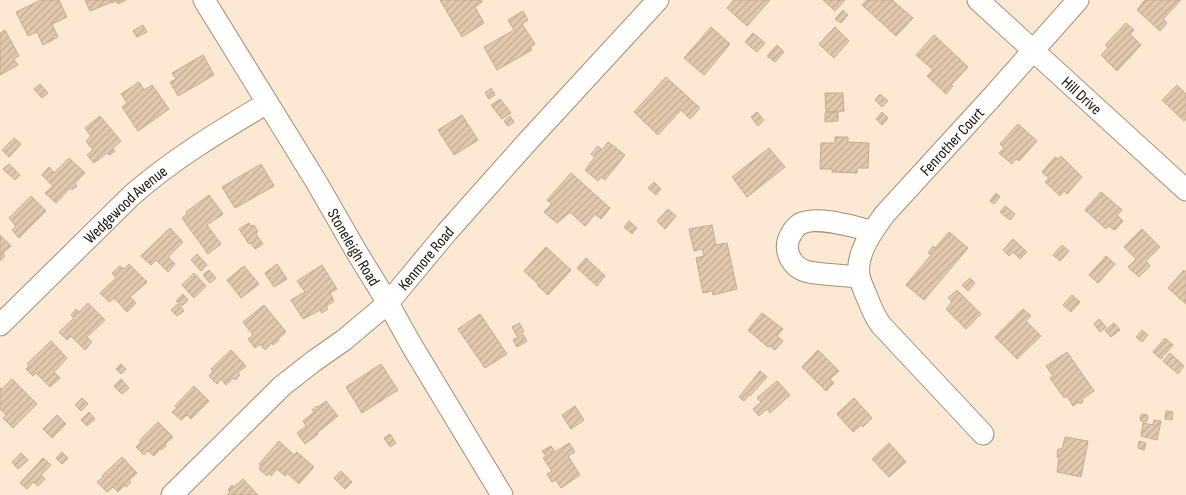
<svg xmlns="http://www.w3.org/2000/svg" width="1186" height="495" viewBox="0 0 1186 495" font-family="'Sofia Sans Condensed',sans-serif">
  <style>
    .building { fill: url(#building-hatch); stroke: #c4ac93 }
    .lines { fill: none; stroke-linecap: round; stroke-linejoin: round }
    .street-casing { stroke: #a48e75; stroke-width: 23 }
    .street { stroke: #fff; stroke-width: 21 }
    .labels { text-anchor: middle; stroke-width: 5; stroke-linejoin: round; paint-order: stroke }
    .street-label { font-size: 16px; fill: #1b1309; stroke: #fff }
  </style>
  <defs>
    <pattern id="building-hatch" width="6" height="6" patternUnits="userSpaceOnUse" patternTransform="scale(1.25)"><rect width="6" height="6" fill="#e1c9ae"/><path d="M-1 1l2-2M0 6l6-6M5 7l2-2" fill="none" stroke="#c0ac94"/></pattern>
  </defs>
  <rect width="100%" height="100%" fill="#fde9d3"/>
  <path class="building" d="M41,0h18l8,17 -15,7 6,13 -15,8 -6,-13 -9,4 -12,-24z
    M85,0h41l-8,4 -2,-3 -4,2v-1l-22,9z
    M440,0h41l1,2 -7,5 9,16 -22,14z
    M734,0h36l-23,26 -20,-18z
    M823,0h22l-10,11z
    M867,0h25l21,18 -17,18 -34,-31z
    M1145,0h35v1l-17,18 4,4 -7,8 -23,-21z
    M843,10l5,5 -7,8 -6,-4z
    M523,11l5,9 -6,4 13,20 -5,3 2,3 -35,20 -13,-23 30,-17 -6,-10z
    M1126,23l8,7 -4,4 11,11 -24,26 -16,-16 7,-7 -3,-3z
    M143,25l4,7 -10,5 -4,-6z
    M711,27l19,17 -26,31 -20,-17z
    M835,27l14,14 -15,17 -15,-14z
    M5,30l14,26 -5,3 4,6 -18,10v-42z
    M753,33l12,10 -8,9 -12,-10z
    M934,35l34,32 -17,18 2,1 -7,8 -19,-18 6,-6 -17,-15z
    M777,45l7,7 -9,10 -8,-6z
    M203,55l11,20 -36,21 -8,-14 6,-3 -4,-6z
    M666,77l34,31 -10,11 -9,-9 -23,25 -24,-23z
    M139,82l5,8 8,-5 17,24 -31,22 -16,-24 5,-4 -6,-9z
    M40,84l8,9 -6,5 -8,-9z
    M1177,85l9,9v25l-2,2 -22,-21z
    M491,88l4,7 -6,4 -4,-6z
    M825,93h18l1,18 -18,1z
    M880,94l8,7 -6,6 -7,-7z
    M500,99l11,14 -9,6 -11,-14z
    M757,112l7,8 -6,6 -7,-9z
    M838,112v9l-13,1v-9z
    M882,112l6,6 -6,7 -6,-6z
    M462,115l16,25 -24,15 -16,-25z
    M100,116l21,25 -9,8 3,2 -5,4 -3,-2 -13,10 -7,-8 6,-5 -7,-9 5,-5 -6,-8z
    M510,116l4,6 -6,4 -4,-5z
    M1018,124l19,17 -18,20 -3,-2 -4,5 -13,-11 5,-5 -4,-4z
    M835,137h13v5l21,1 -1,25h-11v5l-25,-1v-3h-12l1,-26h14z
    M14,138l7,6 -12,13 -7,-7z
    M608,142l17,13 -20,25 -4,-3 -3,4 -13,-11 10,-13 -4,-3 7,-8 4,4z
    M769,148l16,19 -38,30 -15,-20z
    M1061,156l21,21 -15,17 -3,-3 -4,5 -15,-14 4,-4 -7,-6 13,-15 3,2z
    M69,158l16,15 -10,10 2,3 -5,4 -2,-2 -14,15 -11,-10 8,-7 -11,-11 7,-8 5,6z
    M9,164l11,11 -5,5 -12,-11z
    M261,164l13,22 -39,22 -13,-21z
    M571,173l39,35 -9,11 -6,-5 -10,12 -15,-14 -13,11 -13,-11 8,-8 -5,-4z
    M654,182l7,7 -5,6 -8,-7z
    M1101,192l21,18 -5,5 6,6 -8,9 -7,-4 -2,3 -21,-19z
    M996,193l4,4 -6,7 -4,-3z
    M209,195l14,19 -16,11 14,19 -13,10 -26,-36 5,-4 -1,-2z
    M31,196l15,15 -27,27 -7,-8 4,-4 -7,-8z
    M1005,206l10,8 -5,6 -10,-8z
    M668,209l8,7 -11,13 -8,-8z
    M629,221l8,7 -5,6 -8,-7z
    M249,223l2,3 3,-1 4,7 -2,2 7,10 -8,5 -4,-6 -2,1 -10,-15z
    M712,225l4,20 11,-2 10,46 -24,6 -1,-4 -9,2 -7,-35 8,-2 -2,-7 -8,2 -5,-22z
    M170,228l13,14 -15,15 7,7 -7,8 -12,-12 -5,5 -10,-9z
    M1142,229l18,18 -14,14 4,5 -11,11 -11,-10 8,-8 -12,-12z
    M949,232l19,16 -44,52 -18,-15 25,-30 -3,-2 5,-7 2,2z
    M0,235l11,11 -8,7 2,3 -5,5z
    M1013,239l14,13 -7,7 -7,-7 -4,4 -6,-6z
    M1062,245l7,6 -9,10 -7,-6z
    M546,247l25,23 -23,25 -11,-10 1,-1 -14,-13z
    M197,254l10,11 -6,6 -10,-11z
    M1106,256l9,8 -17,19 -9,-8z
    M586,258l19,18 -8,10 -20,-18z
    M129,264l18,18 -17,15 6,6 -9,9 -13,-14 -5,4 -9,-9 16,-15 -4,-5 8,-7 4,3z
    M277,264l10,15 -13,8 -9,-14z
    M322,265l15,24 -7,4 4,8 -8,5 2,3 -6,4 -2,-3 -17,9 -12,-19 14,-8 -8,-11z
    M244,266l15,18 -18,14 -14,-18z
    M209,270l7,8 -6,5 -7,-8z
    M1184,270l2,2v32l-18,-16z
    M194,273l12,13 -12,12 -12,-13z
    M970,278l5,5 -7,8 -6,-6z
    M957,290l24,24 -15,15 -20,-20 6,-7 -4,-4z
    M183,294l5,6 -6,6 -6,-5z
    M1072,295l8,7 -9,10 -8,-7z
    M88,303l17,17 -18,17 5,5 -7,8 -14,-14 -4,4 -8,-8 15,-14 -3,-3 5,-6 3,3z
    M178,304l6,7 -7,5 -6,-6z
    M264,305l22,27 -8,7 1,1 -6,5 -1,-2 -7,7 -5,-6 -5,4 -7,-9 5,-4 -10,-13z
    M1023,309l8,7 -5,5 15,15 -24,23 -22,-22z
    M762,313l21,16 -6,7 6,5 -8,9 -5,-4 -2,1 -20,-17z
    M480,314l27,40 -22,14 -27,-39z
    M1099,319l7,8 -6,5 -6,-8z
    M519,323l5,8 -7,5 -5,-9z
    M1114,323l6,7 -9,7 -6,-7z
    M1142,330l6,5 -6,7 -6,-5z
    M523,334l4,7 -10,6 -4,-7z
    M1165,338l8,7 -12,14 -8,-7z
    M51,341l16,17 -13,14 6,6 -10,9 -14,-14 -3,3 -7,-7 3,-3 -2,-2z
    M231,350l15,16 -8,7 2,2 -5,5 -2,-2 -7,7 -5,-6 -4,5 -8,-8 4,-5 -2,-2z
    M818,350l21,21 -9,8 4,4 -8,8 -24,-24z
    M1067,352l27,39 -12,8 1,3 -3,2 -1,-2 -6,4 -6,-10 -3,2 -14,-20 3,-2 -7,-10z
    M1170,353l14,13 -6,8 -15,-13z
    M121,364l5,5 -5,5 -5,-5z
    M381,364l17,26 -36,23 -16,-26z
    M760,371l7,6 -17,19 -1,-1 -5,6 -5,-4z
    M12,379l25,25 -24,24 -10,-10 3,-3 -6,-6v-21l2,1z
    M121,379l8,9 -7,6 -8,-8z
    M777,381l13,14 -20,18 -3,-4 -8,7 -6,-7 8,-7 -4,-4z
    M194,386l15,15 -18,18 -4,-4 -6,5 -9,-8 5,-4 -2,-2z
    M82,398l6,6 -7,7 -6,-6z
    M854,398l18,20 -9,9 -2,-2 -8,7 -16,-18z
    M326,401l12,15 -21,17 1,1 -13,10 -8,-11 9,-7 -3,-5 11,-9 -2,-2 5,-4 1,1z
    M575,406l9,14 -13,9 -9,-14z
    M1166,411l7,1 -1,8 -7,-1z
    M89,412l6,7 -8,7 -6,-6z
    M1140 418a4 4 0 1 1 8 0a4 4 0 1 1-8 0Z
    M57,415l9,9 -14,14 -9,-9z
    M1154,420l7,1 -4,19 -16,-4 2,-13 10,2z
    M158,422l15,15 -8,7 1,2 -5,4 -1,-1 -6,7 -6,-5 -4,4 -8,-8 5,-5 -1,-2z
    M390,434l6,9 -6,4 -6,-9z
    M1065,437l23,4 -7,36 -24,-5 2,-14 -2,-1 1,-8h4z
    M279,441l15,14 3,-3 17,15 -15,17 -12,-11 -2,3 -8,-7 -6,7 -2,-3 -2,3 -8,-7 2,-4 -2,-1z
    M1139,441l7,2 -2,7 -6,-2z
    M569,443l6,9 -7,4 12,19 -19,13 -5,-8 -4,2 -5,-8 5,-3 -9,-13 3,-2 -4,-5 9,-5 4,6z
    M889,443l17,19 -17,15 -17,-18z
    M62,452l6,6 -6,6 -6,-6z
    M21,453l7,7 -10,9 -6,-7z
    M122,457l15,16 -8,7 2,2 -5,5 -1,-2 -7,7 -5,-5 -6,5 -10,-10 6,-5 -1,-1z
    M43,458l8,7 -10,10 4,4 -7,7 -5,-4 -6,7 -7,-6z
    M341,471l11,11 -7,7 -11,-11z
    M243,479l15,16h-31l3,-3 -2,-2 4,-5 2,2z"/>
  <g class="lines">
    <g class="street-casing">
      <g id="street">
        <path id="s1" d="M204,0l113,183 39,68 32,52 24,43 90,149"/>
        <path id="s2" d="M978,0l208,190"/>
        <path d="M859,277c-12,-1 -23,-2 -35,-3 -6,-1 -13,-1 -19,-3 -12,-4 -20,-17 -17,-30 3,-8 8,-17 17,-19 17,-5 49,5 67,9"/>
        <path id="s3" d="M0,325l132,-130c41,-36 88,-64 135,-92"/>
        <path id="s4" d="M983,434l-102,-109c-7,-9 -10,-18 -14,-28 -3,-7 -7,-15 -8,-22 -3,-22 13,-43 25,-60l108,-118 86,-97"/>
        <path id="s5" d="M172,495l110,-109 32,-25 30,-21 44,-37 59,-71 82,-92 129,-140"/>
      </g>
    </g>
    <use href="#street" class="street"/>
  </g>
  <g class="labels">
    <g class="street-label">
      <text dy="6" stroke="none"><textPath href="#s2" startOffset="141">Hill Drive</textPath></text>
      <text dy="6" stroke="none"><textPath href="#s4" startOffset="371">Fenrother Court</textPath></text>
      <text dy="6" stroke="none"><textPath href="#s3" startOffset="174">Wedgewood Avenue</textPath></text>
      <text dy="6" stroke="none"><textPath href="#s1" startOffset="289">Stoneleigh Road</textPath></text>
      <text dy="6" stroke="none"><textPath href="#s5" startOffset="348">Kenmore Road</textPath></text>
    </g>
  </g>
</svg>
